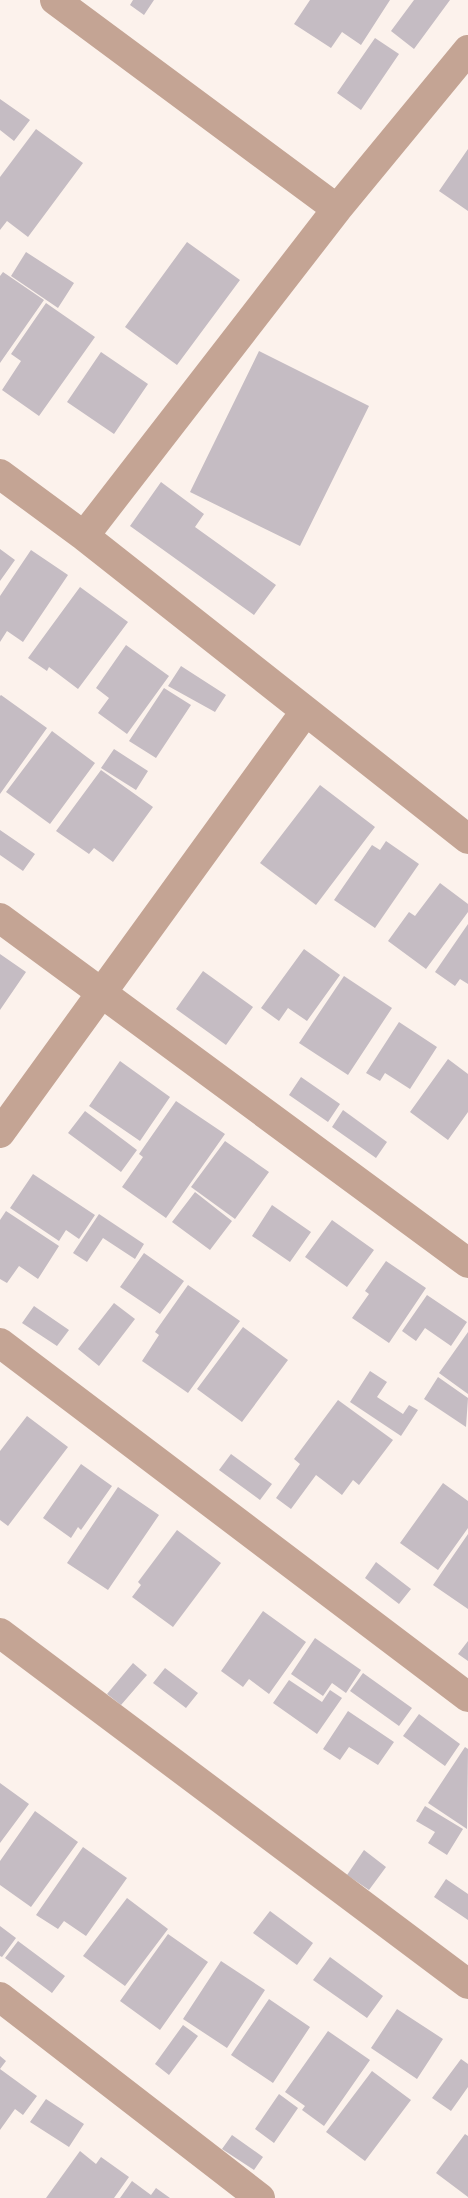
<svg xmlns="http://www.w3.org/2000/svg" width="468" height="2198" viewBox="0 0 468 2198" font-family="'DejaVu Sans',sans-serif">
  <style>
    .building { fill: #c5bcc3 }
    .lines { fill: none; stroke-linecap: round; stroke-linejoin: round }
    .street { stroke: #c4a494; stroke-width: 30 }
  </style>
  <rect width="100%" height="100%" fill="#fcf2ec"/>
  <path class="building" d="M133,0h21l-10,15 -14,-10z
    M310,0h80l-29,45 -19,-13 -11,16 -37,-24z
    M414,0h36l-36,49 -23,-18z
    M375,38l24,16 -38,56 -24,-17z
    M0,99l30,21 -16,21 -14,-11z
    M36,129l47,34 -55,74 -21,-16 -7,9v-53z
    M468,149v62l-29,-20z
    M187,242l53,38 -63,85 -52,-38z
    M26,252l48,31 -16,25 -47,-32z
    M3,272l41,28 -44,63v-87z
    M46,303l49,34 -56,79 -37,-26 19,-29 -10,-7z
    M259,351l110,55 -69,140 -110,-54z
    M101,352l47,32 -34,50 -47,-32z
    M161,482l43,32 -9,13 81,58 -22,30 -124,-89z
    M0,549l15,11 -15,21z
    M31,550l37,25 -45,67 -16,-11 -7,11v-46z
    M80,587l48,35 -50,67 -29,-22 -2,4 -19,-13z
    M126,645l43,31 -42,58 -29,-21 11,-15 -13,-10z
    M181,666l45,29 -11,17 -47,-26z
    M164,688l27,17 -35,53 -27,-17z
    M1,695l46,33 -47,66v-98z
    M52,731l43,32 -45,61 -44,-32z
    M114,749l34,22 -12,19 -35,-22z
    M101,770l52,37 -40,55 -19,-14 -5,6 -33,-23z
    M320,785l55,42 -59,78 -56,-42z
    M0,830l35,24 -12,17 -23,-16z
    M386,841l33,23 -44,64 -41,-28 38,-55 8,5z
    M440,883l28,21v8l-42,57 -38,-28 21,-29 6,4z
    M468,924v60l-8,-5 -5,7 -20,-14z
    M304,949l36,26 -33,46 -19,-13 -9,13 -18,-13z
    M0,954l26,18 -26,38z
    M203,971l50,36 -27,38 -50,-36z
    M344,976l48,32 -44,67 -49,-32z
    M399,1022l38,25 -27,42 -25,-16 -5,8 -14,-8z
    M448,1059l20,15v38l-20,28 -38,-28z
    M120,1061l50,36 -30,44 -51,-35z
    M301,1077l39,27 -12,18 -39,-27z
    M176,1101l49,33 -59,84 -44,-31 21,-30 -4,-3z
    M343,1110l44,32 -11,16 -44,-31z
    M85,1111l52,39 -16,22 -53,-39z
    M225,1141l44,31 -34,47 -44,-32z
    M33,1174l62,41 -16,24 -13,-9 -7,11 -49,-33z
    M195,1192l37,29 -22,29 -38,-28z
    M272,1205l39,27 -21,30 -38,-26z
    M6,1211l53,35 -21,33 -19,-13 -12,17 -7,-4v-59z
    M99,1214l45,30 -9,15 -32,-21 -16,24 -14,-9z
    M332,1220l42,30 -27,37 -42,-30z
    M144,1253l40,28 -24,33 -40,-27z
    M386,1261l40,27 -37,55 -37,-25 17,-24 -4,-3z
    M188,1285l52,36 -52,72 -46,-32 17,-26 -4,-3z
    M427,1295l40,27 -16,24 -26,-18 -9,13 -14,-10z
    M114,1303l21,16 -36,47 -21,-17z
    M34,1306l35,24 -12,16 -35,-23z
    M243,1327l45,33 -46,62 -45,-33z
    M468,1332v62l-29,-21z
    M370,1371l17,11 -10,15 26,17 6,-9 9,5 -17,26 -51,-34z
    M438,1377l30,21 -2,29 -42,-28z
    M338,1400l55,40 -34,45 -6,-5 -11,15 -26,-20 -25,34 -15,-11 24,-34 -6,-5z
    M27,1416l41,31 -60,79 -8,-6v-69z
    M231,1454l41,30 -12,16 -41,-30z
    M81,1464l31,22 -31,44 -3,-3 -7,11 -28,-20z
    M443,1483l25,18v27l-30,42 -38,-27z
    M118,1487l41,28 -51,75 -41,-27z
    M177,1530l44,33 -48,64 -41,-30 9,-12 -3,-3z
    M468,1534v75l-35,-24z
    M376,1562l35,27 -12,15 -34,-26z
    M263,1611l43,31 -37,52 -20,-15 -6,8 -22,-16z
    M315,1638l46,32 -15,23 -14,-10 -9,13 -32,-22z
    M468,1641v20l-10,-7z
    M133,1663l14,12 -26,30 -14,-11z
    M165,1668l33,25 -12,15 -33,-25z
    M363,1673l49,35 -13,18 -49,-35z
    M289,1680l33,22 8,-12 12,8 -25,36 -44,-31z
    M348,1711l46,31 -16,23 -29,-18 -9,13 -17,-11z
    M419,1714l41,30 -15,22 -42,-30z
    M465,1747l3,2 -1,80 -39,-26z
    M0,1783l29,21 -29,39z
    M425,1806l38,23 -16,26 -19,-12 7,-11 -19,-11z
    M35,1811l43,31 -47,65 -31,-22v-24z
    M83,1847l44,31 -41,58 -22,-15 -6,8 -22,-14z
    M364,1850l22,17 -17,23 -22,-15z
    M446,1879l22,15v26l-34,-23z
    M127,1898l41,31 -43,57 -42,-30z
    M270,1911l43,32 -16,22 -44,-32z
    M0,1926l16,12 -14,19 -2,-1z
    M168,1934l40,28 -48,68 -40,-29z
    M18,1941l47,35 -13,17 -47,-35z
    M330,1957l53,39 -16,22 -54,-38z
    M221,1961l44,29 -38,58 -44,-29z
    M269,1999l41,28 -37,56 -42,-28z
    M397,2009l46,30 -26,40 -46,-31z
    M183,2025l15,11 -29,39 -14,-11z
    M328,2031l42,29 -46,66 -22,-16 3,-4 -20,-14z
    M0,2056l6,5 -6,8 37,27 -14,19 -8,-6 -15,21z
    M461,2059l7,5v23l-17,24 -19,-13z
    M372,2071l39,29 -46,61 -39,-29z
    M279,2094l19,14 -24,35 -19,-14z
    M46,2099l38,25 -15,23 -39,-25z
    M465,2134l3,2v61l-32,-24z
    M232,2135l31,22 -9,13 -32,-21z
    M80,2151l16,13 5,-7 28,20 -15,21h-68z
    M132,2181l19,14 5,-7 14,10h-50z"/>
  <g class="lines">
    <path class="street" d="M55,0l282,209
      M0,474l84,62 384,303
      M84,536l253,-327 131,-159
      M0,918l468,345
      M0,1133l305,-421
      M0,1343l468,354
      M0,1633l468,351
      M0,1997l260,201"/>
  </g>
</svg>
